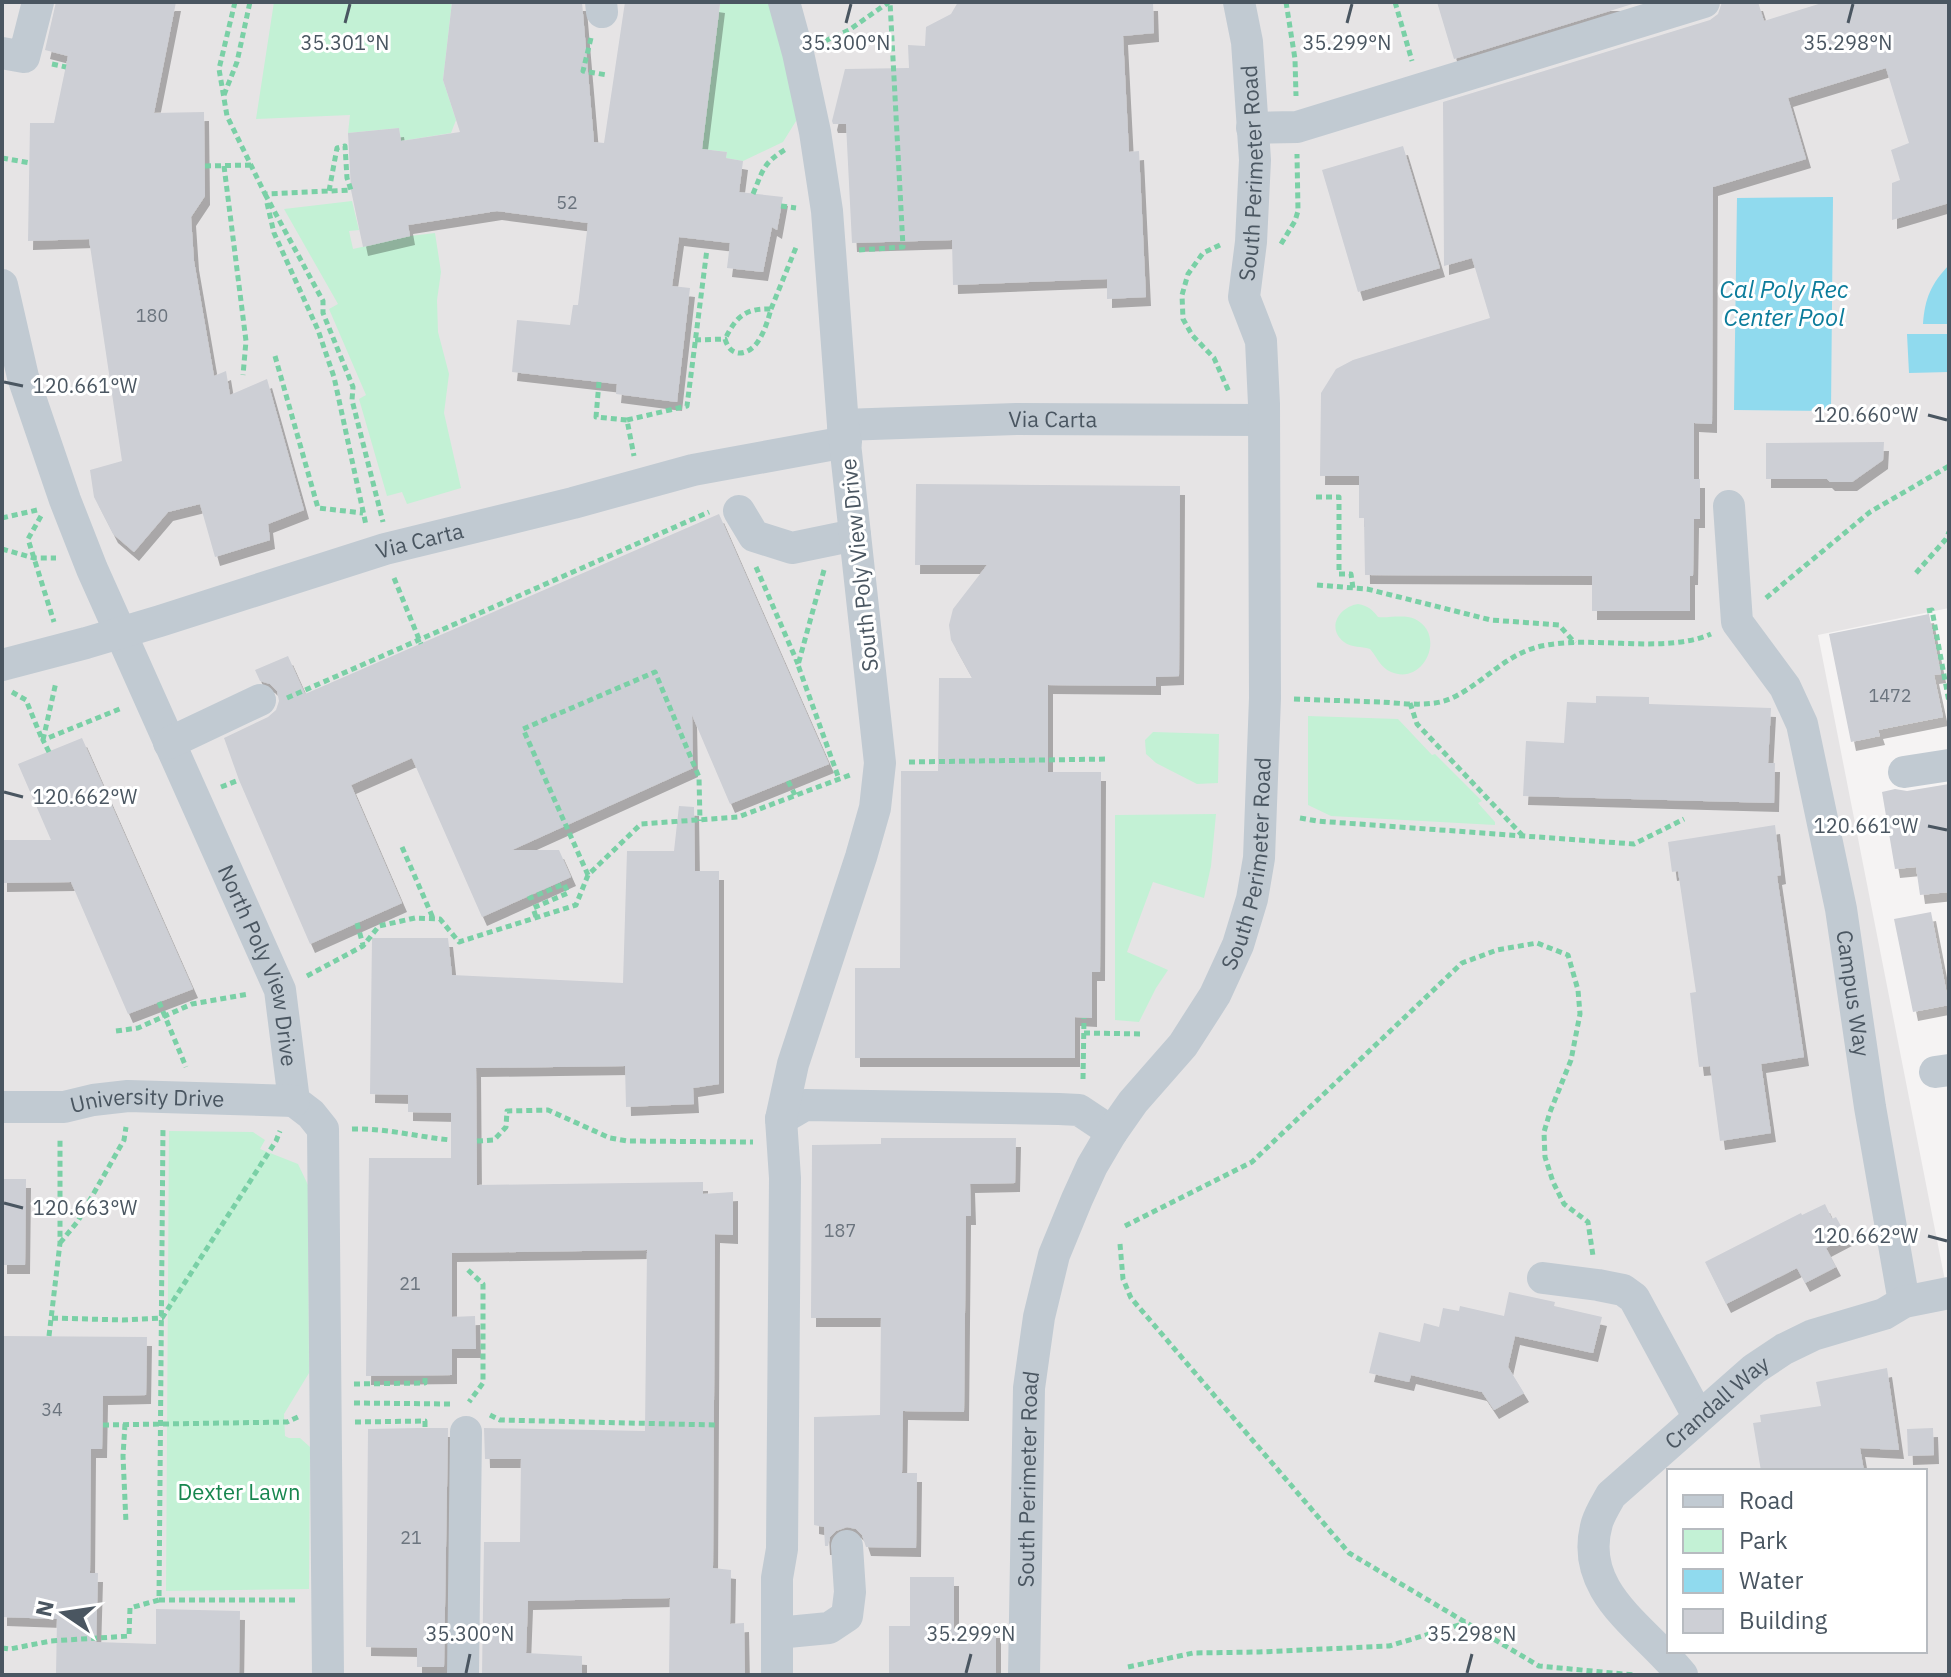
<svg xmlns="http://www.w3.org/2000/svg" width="1951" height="1677" viewBox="0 0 1951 1677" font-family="'IBM Plex Sans',sans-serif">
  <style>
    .education { fill: #e6e4e5; fill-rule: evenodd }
    .green { fill: #c3f1d5 }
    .water { fill: #90daee }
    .building { fill: #cdcfd5; filter: url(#shadow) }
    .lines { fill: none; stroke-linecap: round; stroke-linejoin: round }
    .path { stroke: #7ad0a6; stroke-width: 5; stroke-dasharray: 6 4; stroke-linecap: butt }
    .minor { stroke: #c1cad2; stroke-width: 32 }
    .ticks { fill: none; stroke: #4a5661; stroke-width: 3 }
    .labels { text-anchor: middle; stroke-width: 6; stroke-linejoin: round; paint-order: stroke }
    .number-label { font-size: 18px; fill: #6b747e }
    .street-label { font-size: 22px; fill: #4a5661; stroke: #fff }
    .park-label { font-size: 22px; fill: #17864f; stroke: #fff }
    .water-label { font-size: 24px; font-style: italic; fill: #0c7c9b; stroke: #fff }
    .ticks-label { font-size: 20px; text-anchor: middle; fill: #4a5661; stroke: #fff; stroke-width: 6; stroke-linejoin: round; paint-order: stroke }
  </style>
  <defs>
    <filter id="shadow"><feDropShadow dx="5" dy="9" stdDeviation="0" flood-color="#0004"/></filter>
  </defs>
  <rect width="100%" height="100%" fill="#f5f3f3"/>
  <path class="education" d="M2,2h1947v606l-131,27 131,666v374h-1947zM1669,1471h256v180h-256z"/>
  <path class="green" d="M274,2h178l-9,78 13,40 -5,13 -50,8 -2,-13 -51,5 2,-18 -94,4z
    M715,2h50l10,4 26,107 -18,29 -40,19 -17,-3 1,-6 -25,-3 18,-144z
    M352,201l7,29 -10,1 4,18 57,-13 25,-3 6,39 -4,28 1,32 11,42 -5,39 17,75 -54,16 -5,-12 -15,4 -28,-97 7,-4 -37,-86 9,-5 -54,-95z
    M1358,604c10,2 14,5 20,13 12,1 26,-3 37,2 32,16 9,67 -24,53 -11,-5 -14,-15 -21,-23 -9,-3 -18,-1 -26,-7 -18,-14 -5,-35 14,-38z
    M1308,716l90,3 34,36 3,-1 47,47 -4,2 17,19v3l-164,-9 -23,-11z
    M1153,732l66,2 -1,49 -21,1 -41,-21 -10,-9 -1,-14z
    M1216,814l-5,52 -7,32 -51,-16 -26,70 41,18 -12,18 -17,34 -24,-2v-205z
    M169,1131l84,1 12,8 -5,9 38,15 10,21 1,188 -25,41 1,22 4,2h11l10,9 -1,142 -143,2z"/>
  <path class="water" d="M1833,197l-2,214 -97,-1 3,-212z
    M1949,265v59h-26c2,-26 8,-40 26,-59z
    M1907,334h42v38l-40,1z"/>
  <path class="building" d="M56,2h120l-22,111 50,-1 1,84 -14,21 3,44 20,115 12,-5 4,24 37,-16 37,131 -36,14 2,16 -55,17 -15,-53 -32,8 -34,40 -21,-18 -19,-37 -4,-27 32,-9 -33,-222 -61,2 2,-118h24l14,-67 -23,-6z
    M452,2h130l12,140 10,1 21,-141h81l14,2 -18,145 25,3 -1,6 17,3 -4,31 44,5 -6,33 -5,-3 -9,45 -36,-4 3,-25 -51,-6 -7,49 18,2 -13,114 -61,-8 1,-10 -105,-12 5,-52 53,5 3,-20h5l10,-82 -91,-12 -89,14 2,11 -47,11 -12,-57 -3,-57 51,-5 2,13 59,-9 -17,-52z
    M958,2h195l1,31 -31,3 6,116 10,-1 7,146 -39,2v-20l-154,6 -1,-45 -100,3 -6,-119h-13l-1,-3 13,-52 64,-1 -1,-23 17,1 1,-19 25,-13z
    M1437,2h202l-185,57z
    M1722,2h36l6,19 61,-19h124v201l-57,17v-37l8,-3 -9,-30 18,-7 -23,-75 -98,30 18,61 -93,28 -1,237 -18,-1v56h6v40h-6l-1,57h-3v35h-98v-35l-227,-1 -1,-57h-5v-42h-39l1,-83 15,-24 17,-9 137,-42 -18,-60 -28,8 -1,-164 267,-82 8,-6z
    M1403,146l37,122 -82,24 -36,-122z
    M1884,442l-1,18 -31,22h-22l-3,-3h-61v-36z
    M916,484l264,2 -1,190 -23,1v9l-108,-1v87h53l-1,200h-8v46l-17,-1v41h-220v-90h45l1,-197h37l1,-93h33l-21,-38 -2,-15 4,-16 34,-44h-72z
    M719,514l110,250 -99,40 -38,-89 1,53 -181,82h47l12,27 -89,40 -70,-159 -61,27 51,118 -92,41 -71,-164 -15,-42 44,-21 8,-7 3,-9 -2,-10 -7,-7 -10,-3 -5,-11 33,-14 17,38z
    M1929,614l12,60 -7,1 9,42 -65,13 2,6 -29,6 -22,-108z
    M1596,696l53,1v7l122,4 -3,55h7l-1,40 -251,-7 3,-55 38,2 3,-41 29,1z
    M82,738l111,251 -65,25 -57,-132 -69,1v-43h49l-33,-76z
    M1949,784v108l-29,3 -4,-28 -21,2 -13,-77 13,-3 12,2z
    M679,806l15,1 1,64h24v213l-26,4 1,16 -68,3 -1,-41 -149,2 1,117 226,-3v12l30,-2v43l-18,-1 -2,334 18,2 -1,54 14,-1 1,52h-76l1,-77 -142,3 -2,52 56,3v19h-100l2,-133h36l1,-83h-36l-1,-31 161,3 2,-181 -195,3v64l23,-1 1,33h-24v26l-86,1 3,-218h82v-45l-43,-1v-17l-38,-1 2,-156h76l4,37 171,8 4,-132h47z
    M1775,825l6,50 -4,1 27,181 -43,7 10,69 -51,8 -10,-75 -11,1 -9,-74 6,-1 -18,-121 -6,1 -4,-30z
    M1931,912l18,93 -36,7 -19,-93z
    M881,1138h135l-1,45 -45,1 1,32h-5l-2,196 -61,-1 -1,62h15l-1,75 -50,-1 -4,-12 -6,-6 -9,-2 -11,4 -6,6 -2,9h-3l-1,-19 -10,-2v-108l66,-2 1,-97h-70l1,-173 69,-1z
    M2,1179h24l-1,86h-23z
    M1825,1204l7,15 4,-2 11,20 -21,11 10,19 -31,16 -8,-15 -71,36 -21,-42 96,-49 1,2z
    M1509,1292l46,10 -1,4 48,11 -9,36 -78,-17 -7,31 16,26 -30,17 -12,-18 -71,-17 -2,7 -40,-9 10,-41 41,10 4,-19 15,4 4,-19 16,3 1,-5 44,10z
    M2,1336l145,1 -1,58 -43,1 -1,53h-11l-1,124h8l-2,69 60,2v-35l84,2 -1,64h-183l1,-56 -55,-2z
    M1887,1368l12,82 -39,-2 4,23h-103l-8,-48 8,-1 -1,-7 61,-9 -5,-24z
    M418,1428h30l-4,239h-27v-19l-51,-1 2,-218z
    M1933,1428l1,27 -26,1 -1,-27z
    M910,1577h44v52h42v46h-107v-49h21z"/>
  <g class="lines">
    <path class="path" d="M235,2l-16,67 8,47 38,78 86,-4 -4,-12 -2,-32 -8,2 -8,43
      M1286,2l9,57 1,37
      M1395,2l17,59
      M591,38l-8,33 24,4
      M825,41l24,-11 40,-28
      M52,64l14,3
      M224,95l13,-33 13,-60
      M2,158l28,5
      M205,166l46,-1
      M224,166l22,175 -3,34
      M265,194l58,107v12l30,74 -1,13 31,122
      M753,194c10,-24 10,-31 33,-45
      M267,203l7,30 44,97 16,47 32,148
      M781,206l15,2
      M1281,244l14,-23 3,-10 -1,-57
      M1220,245l-17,8 -15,21 -6,21 1,24 9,16 22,23 15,34
      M859,250l44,-3 -13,-245
      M771,309l26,-64
      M695,340l30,-1c6,21 25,16 34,1 6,-10 9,-20 12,-31 -26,-1 -35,8 -46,30
      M275,356l43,152 45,5
      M599,382l-3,35 31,3 7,36
      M627,420l60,-14 20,-157
      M1316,497h23v77h12l2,14
      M41,516l-13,23 26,83
      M2,518l35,-8
      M2,549l32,9h22
      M756,567l42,97
      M824,570l-26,95 41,114
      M1916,573l30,-34 3,-7
      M394,578l27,66
      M1317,585l50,4 124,31 68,5 16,18
      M1766,598l104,-86 79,-46
      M1927,611l5,-1 17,92
      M12,692l14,8 16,39
      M287,698l422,-186
      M1294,699c29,1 57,2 86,3 22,1 51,6 72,-4 34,-16 55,-47 95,-53 50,-9 118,9 164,-11
      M1410,703l7,21 105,111
      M43,740l13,-58
      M49,752l-6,-12 79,-32
      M909,762l199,-3
      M788,781l7,14
      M221,787l18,-7
      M1300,818l17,3 317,23 50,-25
      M402,847l31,71
      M588,875l-65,-146 132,-57 44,105 1,44
      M529,896l1,2 34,-14 4,9 -35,15 3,9
      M357,923l6,22
      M307,976l56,-30 16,-20 36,-8 25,1 19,23 117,-37 12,-30 53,-51 97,-7 112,-42
      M159,1002l27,65
      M116,1031l22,-3 54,-24 57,-10
      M1084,1033l59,1
      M1083,1079l1,-61
      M352,1129c34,-1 66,8 99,11
      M477,1141l17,-1 12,-13 1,-16 41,-1 62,28 17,3 126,1
      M1125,1226l127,-64 210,-199 35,-13 40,-7 31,12 10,35 2,24 -9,46 -21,52 -6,20 1,25 8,25 11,22 24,18 5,34
      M60,1243l18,-22 46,-81 2,-13
      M1120,1244l3,35 8,19 218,255 190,113 95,9
      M468,1270l15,14v99l-14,19
      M52,1318l71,2 39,-2 114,-177 4,-10
      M49,1336l11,-93v-106
      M354,1384l71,-1v-7
      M354,1403l98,1
      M490,1415l10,5 215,5
      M355,1422l70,-1v7
      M125,1424l-2,32 3,67
      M103,1425l184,-3 11,-5
      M159,1600h139
      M2,1648l8,1 41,-8 78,-5 1,-28 29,-8 4,-473
      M1128,1667l65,-14 66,-1 130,-6 77,-23"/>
    <g class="minor">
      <path d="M601,2l1,10"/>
      <path d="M2,53l22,4 14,-55"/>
      <path d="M1252,128l45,-1 407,-125"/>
      <path id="s1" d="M2,285l21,92 42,123 27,69 188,421 14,111 17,13 12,15 5,546"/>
      <path id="s2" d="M843,425l173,-6 248,1"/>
      <path id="s3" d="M1729,506l8,116 48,65 17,37 39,185 29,198 34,195"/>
      <path d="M739,511l15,25 38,12 63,-13"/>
      <path id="s4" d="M2,665l84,-22 74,-22 225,-72 188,-46 120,-33 153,-28"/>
      <path d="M169,743l91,-43"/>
      <path d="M1904,772l45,-7"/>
      <path d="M1935,1072l14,-2"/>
      <path id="s5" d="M2,1107h62l29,-7 35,-4 166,5"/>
      <path d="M781,1119l24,-14 254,4 20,1 33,22"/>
      <path d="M1543,1278l55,7 25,5 11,8 64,118"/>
      <path d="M777,1633l52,-5 18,-12 3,-24 -3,-46"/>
      <path d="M463,1675l3,-243"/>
      <path d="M777,1675v-97l5,-29 3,-371 -4,-59 12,-55 68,-207 14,-49 5,-45 -37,-338 -16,-214 -12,-79 -17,-79 -14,-51"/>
      <path id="s6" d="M1024,1675l5,-287 10,-71 15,-62 23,-56 15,-33 20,-34 21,-30 50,-57 32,-50 23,-50 14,-46 7,-41 6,-160 -1,-294 -3,-63 -17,-44 7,-55 4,-82 -8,-118 -8,-40"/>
      <path id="s7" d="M1682,1675c-37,-47 -105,-83 -85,-152 3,-10 9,-19 14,-28l143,-126 30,-20 29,-14 71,-21 20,-12 45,-9"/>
    </g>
  </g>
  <path class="ticks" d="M345,23l5,-19M846,23l5,-19M1347,23l5,-19M1848,23l5,-19M4,382l19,4M1928,415l19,5M4,792l19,5M1928,826l19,4M4,1203l19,5M1928,1236l19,5M466,1673l4,-19M966,1673l5,-19M1467,1673l5,-19"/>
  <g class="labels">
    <g class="number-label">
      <text x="567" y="209">52</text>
      <text x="152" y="322">180</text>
      <text x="1890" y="702">1472</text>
      <text x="840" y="1237">187</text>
      <text x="410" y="1290">21</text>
      <text x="52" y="1416">34</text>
      <text x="411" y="1544">21</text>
    </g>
    <g class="street-label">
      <text dy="8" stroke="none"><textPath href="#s6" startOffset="1564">South Perimeter Road</textPath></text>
      <text dy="8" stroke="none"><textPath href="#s2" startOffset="210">Via Carta</textPath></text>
      <text dy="8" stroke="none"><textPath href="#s4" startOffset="436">Via Carta</textPath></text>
      <text transform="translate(859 565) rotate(-96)" y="8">South Poly View Drive</text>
      <text dy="8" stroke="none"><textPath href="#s6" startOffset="868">South Perimeter Road</textPath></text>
      <text dy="8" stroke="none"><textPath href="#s1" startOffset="730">North Poly View Drive</textPath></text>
      <text dy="8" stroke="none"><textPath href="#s3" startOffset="512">Campus Way</textPath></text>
      <text dy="8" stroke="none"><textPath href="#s5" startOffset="146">University Drive</textPath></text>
      <text dy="8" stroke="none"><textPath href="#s7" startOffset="356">Crandall Way</textPath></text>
      <text dy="8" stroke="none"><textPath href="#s6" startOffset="196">South Perimeter Road</textPath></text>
    </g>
    <g class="park-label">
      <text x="239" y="1500">Dexter Lawn</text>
    </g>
    <g class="water-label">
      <text x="1784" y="298">Cal Poly Rec<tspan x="1784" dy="28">Center Pool</tspan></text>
    </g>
  </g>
  <g class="ticks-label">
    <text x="345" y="50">35.301°N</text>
    <text x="846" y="50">35.300°N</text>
    <text x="1347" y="50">35.299°N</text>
    <text x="1848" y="50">35.298°N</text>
    <text x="85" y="393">120.661°W</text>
    <text x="1866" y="422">120.660°W</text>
    <text x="85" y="804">120.662°W</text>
    <text x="1866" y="833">120.661°W</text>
    <text x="85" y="1215">120.663°W</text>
    <text x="1866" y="1243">120.662°W</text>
    <text x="470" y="1641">35.300°N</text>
    <text x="971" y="1641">35.299°N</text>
    <text x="1472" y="1641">35.298°N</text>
  </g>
  <rect width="1951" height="1677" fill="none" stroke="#4a5661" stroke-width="8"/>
  <rect x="1667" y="1469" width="260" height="184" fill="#ffffff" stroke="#b7bbc0" stroke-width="2"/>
  <rect x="1683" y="1495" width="40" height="12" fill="#c1cad2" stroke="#b7bbc0" stroke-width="2"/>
  <text x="1739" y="1509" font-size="24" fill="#4a5661">Road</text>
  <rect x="1683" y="1529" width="40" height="24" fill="#c3f1d5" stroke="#b7bbc0" stroke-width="2"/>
  <text x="1739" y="1549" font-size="24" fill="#4a5661">Park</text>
  <rect x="1683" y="1569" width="40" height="24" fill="#90daee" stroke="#b7bbc0" stroke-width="2"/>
  <text x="1739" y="1589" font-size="24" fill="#4a5661">Water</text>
  <rect x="1683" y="1609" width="40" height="24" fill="#cdcfd5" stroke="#b7bbc0" stroke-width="2"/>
  <text x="1739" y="1629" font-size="24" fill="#4a5661">Building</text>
  <g transform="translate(64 1613) rotate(283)" stroke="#ffffff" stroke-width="6" paint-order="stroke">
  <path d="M0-6L14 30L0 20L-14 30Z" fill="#4a5661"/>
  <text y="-12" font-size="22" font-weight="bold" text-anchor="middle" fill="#4a5661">N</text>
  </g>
</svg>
